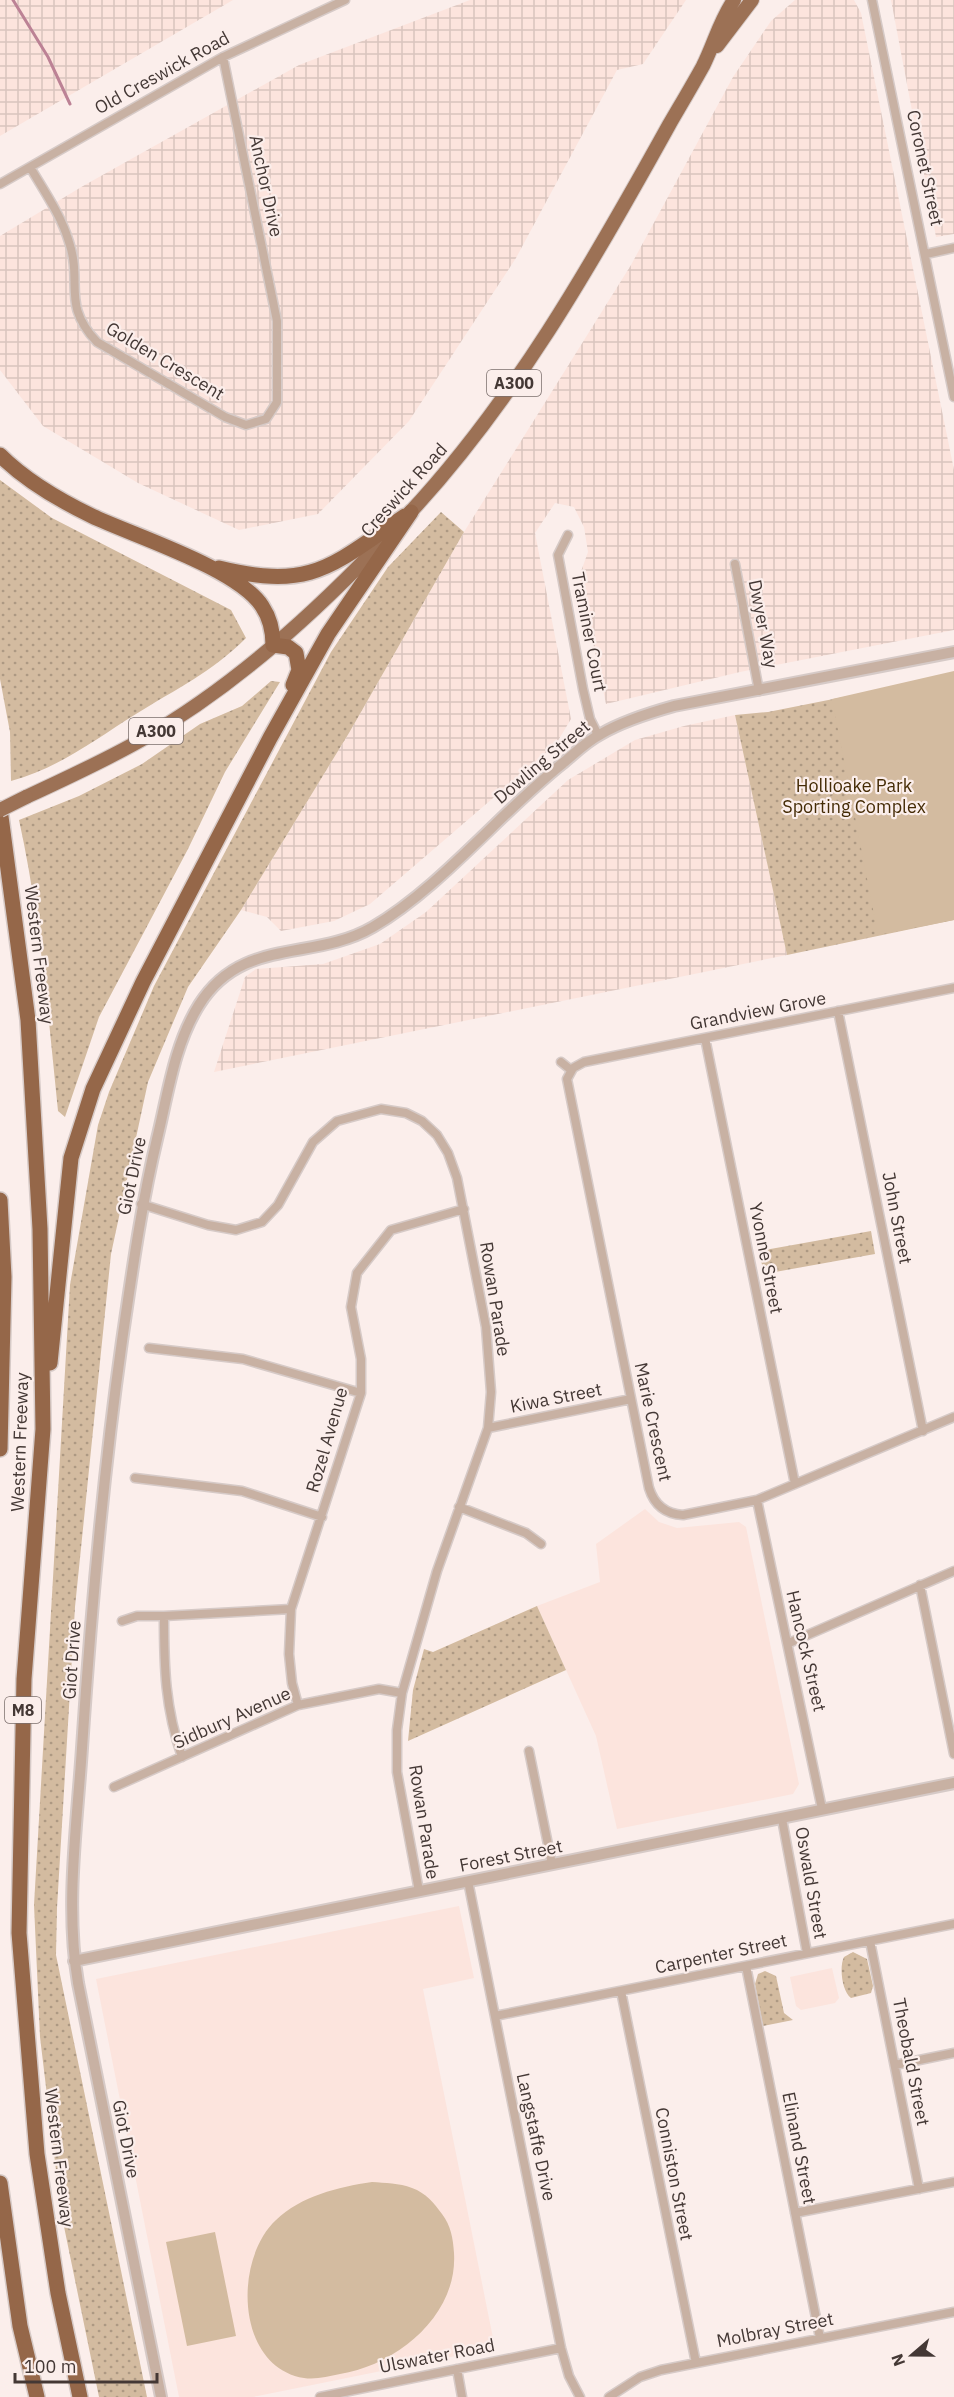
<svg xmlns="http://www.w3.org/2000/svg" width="954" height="2397" viewBox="0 0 954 2397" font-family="'IBM Plex Sans',sans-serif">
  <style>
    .built { fill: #fce4dd }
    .industrial { fill: url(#industrial-grid) }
    .grass { fill: url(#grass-dots) }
    .pitch { fill: #d3bba0 }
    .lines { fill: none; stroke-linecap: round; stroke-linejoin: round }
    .stream { stroke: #bc8295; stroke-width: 3 }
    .minor-casing { stroke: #d6cac7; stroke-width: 11 }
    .tertiary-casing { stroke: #d6cac7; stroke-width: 14 }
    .trunk-casing { stroke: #d6cac7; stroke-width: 16 }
    .motorway-casing { stroke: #d6cac7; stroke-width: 18 }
    .minor { stroke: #c8b1a3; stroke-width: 8 }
    .tertiary { stroke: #c8b1a3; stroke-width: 10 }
    .trunk { stroke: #9c7155; stroke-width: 14 }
    .motorway { stroke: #956749; stroke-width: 15 }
    .trunk-bridge-casing { stroke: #d6cac7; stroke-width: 16; stroke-linecap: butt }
    .trunk-bridge { stroke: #9c7155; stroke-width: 14 }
    .labels { text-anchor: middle; stroke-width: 4.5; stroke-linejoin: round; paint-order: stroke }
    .shield { fill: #fbeeeb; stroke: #7b6f6c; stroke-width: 1.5 }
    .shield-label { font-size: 16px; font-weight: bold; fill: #443835 }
    .street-label { font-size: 18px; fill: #443835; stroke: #fbeeeb }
    .park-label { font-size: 18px; fill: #442b05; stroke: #fbeeeb }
  </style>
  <defs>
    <pattern id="industrial-grid" width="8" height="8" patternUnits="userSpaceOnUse" patternTransform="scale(1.5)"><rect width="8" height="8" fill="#fce4dd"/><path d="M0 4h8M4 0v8" fill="none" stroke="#d9c4be"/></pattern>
    <pattern id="grass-dots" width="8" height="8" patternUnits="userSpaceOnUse" patternTransform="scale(1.5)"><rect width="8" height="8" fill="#d3bba0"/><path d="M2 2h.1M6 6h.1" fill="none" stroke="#ad9983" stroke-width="1.8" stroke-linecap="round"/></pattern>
  </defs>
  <rect width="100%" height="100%" fill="#fbeeeb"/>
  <path class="built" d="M645,1509l14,13 18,6 62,-6 7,5 53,257 -6,10 -176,35 -21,-93 -59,-130 63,-24 -4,-38z
    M459,1906l15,72 -51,11 72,359 -242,49h-74l-83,-418z
    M832,1968l7,30 -4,5 -34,7 -5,-4 -6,-29z"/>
  <path class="industrial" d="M0,0h233l-233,136z
    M470,0h216l-43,64 -26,6 -101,188 -107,163 -91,93 -79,16 -101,-47 -95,-57 -43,-56v-134l83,-50 216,-121z
    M795,0h59l7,13 93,457v160l-214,42 -134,32 -27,-127 9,-25 -4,-25 -10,-20 -19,-4 -20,30 36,186 -15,25 -186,160 -36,17 -53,10 -14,-14 -26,-7 108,-177 115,-201 167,-267 102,-188 38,-56z
    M891,0h63v234l-18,3z
    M735,715l52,240 -573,117 31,-95 11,-8 67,-5 57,-20 46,-32 142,-132 67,-40 49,-14z"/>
  <path class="grass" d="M0,480l52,38 179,92 15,28c-34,34 -70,51 -110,76 -40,25 -79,55 -125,67l-1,-49 -10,-53z
    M441,512l23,20 -115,201 -108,177 -53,77 -40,95 -37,172 -36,353 -18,301 -1,47 91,442h-48l-38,-185 -21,-175 -6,-132 36,-620 28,-160 11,-33 45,-106 177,-334 57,-85z
    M954,675v245l-167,35 -52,-240 33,-3z
    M271,681l9,1 -55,90 -37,77 -89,168 -34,100 -7,-6c-10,-98 -18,-195 -39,-291l60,-24 63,-32 58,-40 42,-18z
    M871,1231l4,23 -111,20 -5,-23z
    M537,1606l29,64 -158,71 5,-51 11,-41 9,3z
    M853,1952l14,7 6,27 -2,7 -20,5c-9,-7 -12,-31 -7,-41z
    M765,1971l11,5 8,37 9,7 -30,6 -8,-42 3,-10z"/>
  <path class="pitch" d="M954,671v249l-76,15 -46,-236z
    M372,2182c13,1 27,1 40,6 14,5 22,15 30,26 9,12 11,24 12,39 4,62 -57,112 -114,121 -12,2 -24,6 -36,4 -68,-11 -71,-118 -28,-158 25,-24 62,-33 96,-38z
    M215,2232l21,104 -49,10 -21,-104z"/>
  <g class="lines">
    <path class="stream" d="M13,0l35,57 22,47"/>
    <g class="minor-casing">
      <path id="minor" d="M872,0l82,397
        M30,167c14,24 31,48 39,75 14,42 -8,62 28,100l128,75 21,8 20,-6 11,-17v-81l-54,-264
        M0,184l223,-127 122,-57
        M926,254l28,-6
        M568,535l-10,20 25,134 7,30 8,16
        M735,564l24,127
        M954,988l-370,74 -11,6 -6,11 82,409c5,16 16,26 34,27l74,-15 197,-83
        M838,1011l85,420
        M705,1038l90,446
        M561,1062l10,8
        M141,1204l67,21 28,5 26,-8 16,-17 35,-63 24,-21 44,-12 25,4 16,8 15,14 11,18 9,25 29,149 5,65 -3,36 -51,143 -35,122 -5,37v42l22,119
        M149,1348l94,11 118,34
        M488,1428l143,-29
        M135,1478l107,13 80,26
        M757,1500l65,309
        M459,1507l67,26 15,11
        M920,1585l34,169
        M122,1621l15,-5h27
        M789,1643l165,-72
        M298,1705l-6,-22 -3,-29 2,-45 70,-216v-34l-10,-52 6,-34 34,-43 73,-21
        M529,1751l23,113
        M182,1757c-17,-49 -18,-90 -18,-141l127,-7
        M114,1787l184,-82 81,-16 23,4
        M782,1819l25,134
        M468,1881l93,467 8,28 11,21
        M870,1941l49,248
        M746,1966l74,372
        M621,1991l75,372
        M495,2016l459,-92
        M895,2065l59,-12
        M795,2213l159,-31
        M457,2369l5,28
        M320,2397l241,-49
        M609,2397l31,-20 21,-7 293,-58"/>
    </g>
    <g class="tertiary-casing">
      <path id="tertiary" d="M74,1961l880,-178
        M161,2397l-83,-414c-13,-77 -1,-158 4,-235 9,-137 21,-272 40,-407 10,-68 19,-135 35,-202 11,-45 17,-94 42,-134 43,-69 114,-43 174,-78 67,-39 128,-115 190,-164 12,-10 24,-22 38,-29 22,-13 48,-21 73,-28l280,-54"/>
    </g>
    <g class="trunk-casing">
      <path id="trunk" d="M717,46l35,-46
        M403,520c109,-115 189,-256 266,-395 11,-19 23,-39 34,-59 11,-22 17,-46 31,-66
        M26,797c39,-18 78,-36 115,-57 93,-53 175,-128 249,-206"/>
    </g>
    <g class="motorway-casing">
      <path id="motorway" d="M0,455c26,26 59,45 92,61 42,20 145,52 170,90 8,12 11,25 11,39l15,2 8,6 3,17 -6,15
        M219,568c94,23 113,-3 186,-52
        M0,809l28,211 12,209 3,200 -19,250 -5,254 18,221 21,139 22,104
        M0,1200l4,77 -4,172
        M50,1363l21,-205 22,-69 50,-107 127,-244 58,-104 83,-122
        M0,2183l20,143 17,71"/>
    </g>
    <use href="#minor" class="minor"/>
    <use href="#tertiary" class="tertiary"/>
    <use href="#trunk" class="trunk"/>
    <use href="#motorway" class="motorway"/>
    <g class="trunk-bridge-casing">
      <path id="trunk-bridge" d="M0,810l26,-13"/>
    </g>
    <use href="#trunk-bridge" class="trunk-bridge"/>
  </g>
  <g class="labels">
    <g class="shield">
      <rect x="487" y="370" width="54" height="26" rx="4.5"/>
      <rect x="129" y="718" width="54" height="26" rx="4.5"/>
      <rect x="5" y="1697" width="36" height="26" rx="4.5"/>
    </g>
    <g class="shield-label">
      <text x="514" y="389">A300</text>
      <text x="156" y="737">A300</text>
      <text x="23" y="1716">M8</text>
    </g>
    <g class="street-label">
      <text transform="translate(162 73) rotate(-29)" y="6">Old Creswick Road</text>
      <text transform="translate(925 168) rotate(78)" y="6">Coronet Street</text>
      <text transform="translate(266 186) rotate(78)" y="6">Anchor Drive</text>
      <text transform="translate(165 361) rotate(31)" y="6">Golden Crescent</text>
      <text transform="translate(404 490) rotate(-48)" y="6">Creswick Road</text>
      <text transform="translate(763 624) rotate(79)" y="6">Dwyer Way</text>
      <text transform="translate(589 632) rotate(79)" y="6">Traminer Court</text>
      <text transform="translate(542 762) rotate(-40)" y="6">Dowling Street</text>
      <text transform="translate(39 955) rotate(83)" y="6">Western Freeway</text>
      <text transform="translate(758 1011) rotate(-11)" y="6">Grandview Grove</text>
      <text transform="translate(132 1176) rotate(-78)" y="6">Giot Drive</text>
      <text transform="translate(897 1218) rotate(79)" y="6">John Street</text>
      <text transform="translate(766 1258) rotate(79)" y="6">Yvonne Street</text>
      <text transform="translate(495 1299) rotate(81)" y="6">Rowan Parade</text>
      <text transform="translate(556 1398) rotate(-11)" y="6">Kiwa Street</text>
      <text transform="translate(653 1422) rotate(78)" y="6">Marie Crescent</text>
      <text transform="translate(327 1440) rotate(-74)" y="6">Rozel Avenue</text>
      <text transform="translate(20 1442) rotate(-88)" y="6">Western Freeway</text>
      <text transform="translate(806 1651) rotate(77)" y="6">Hancock Street</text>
      <text transform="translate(72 1660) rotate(-86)" y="6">Giot Drive</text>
      <text transform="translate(232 1718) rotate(-24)" y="6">Sidbury Avenue</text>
      <text transform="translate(424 1822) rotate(81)" y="6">Rowan Parade</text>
      <text transform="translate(511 1856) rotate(-11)" y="6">Forest Street</text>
      <text transform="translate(811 1883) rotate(80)" y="6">Oswald Street</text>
      <text transform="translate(721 1954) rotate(-12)" y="6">Carpenter Street</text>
      <text transform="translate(911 2062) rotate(79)" y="6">Theobald Street</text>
      <text transform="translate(536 2137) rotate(78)" y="6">Langstaffe Drive</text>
      <text transform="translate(126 2139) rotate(79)" y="6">Giot Drive</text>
      <text transform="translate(799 2148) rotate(79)" y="6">Elinand Street</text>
      <text transform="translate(59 2158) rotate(83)" y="6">Western Freeway</text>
      <text transform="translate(674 2174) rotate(79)" y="6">Conniston Street</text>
      <text transform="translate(775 2330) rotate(-11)" y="6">Molbray Street</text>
      <text transform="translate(437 2356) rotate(-11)" y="6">Ulswater Road</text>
    </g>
    <g class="park-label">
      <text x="854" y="792">Hollioake Park<tspan x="854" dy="21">Sporting Complex</tspan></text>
    </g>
  </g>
  <g transform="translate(912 2355) rotate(250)" stroke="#fbeeeb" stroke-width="4.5" paint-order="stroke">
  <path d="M0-4.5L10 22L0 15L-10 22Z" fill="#443835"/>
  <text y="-9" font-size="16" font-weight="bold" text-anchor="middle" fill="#443835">N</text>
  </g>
  <path d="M15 2373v9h142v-9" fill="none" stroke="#443835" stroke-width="3"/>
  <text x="24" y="2373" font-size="18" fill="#443835" stroke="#fbeeeb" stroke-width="4.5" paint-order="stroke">100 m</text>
</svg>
